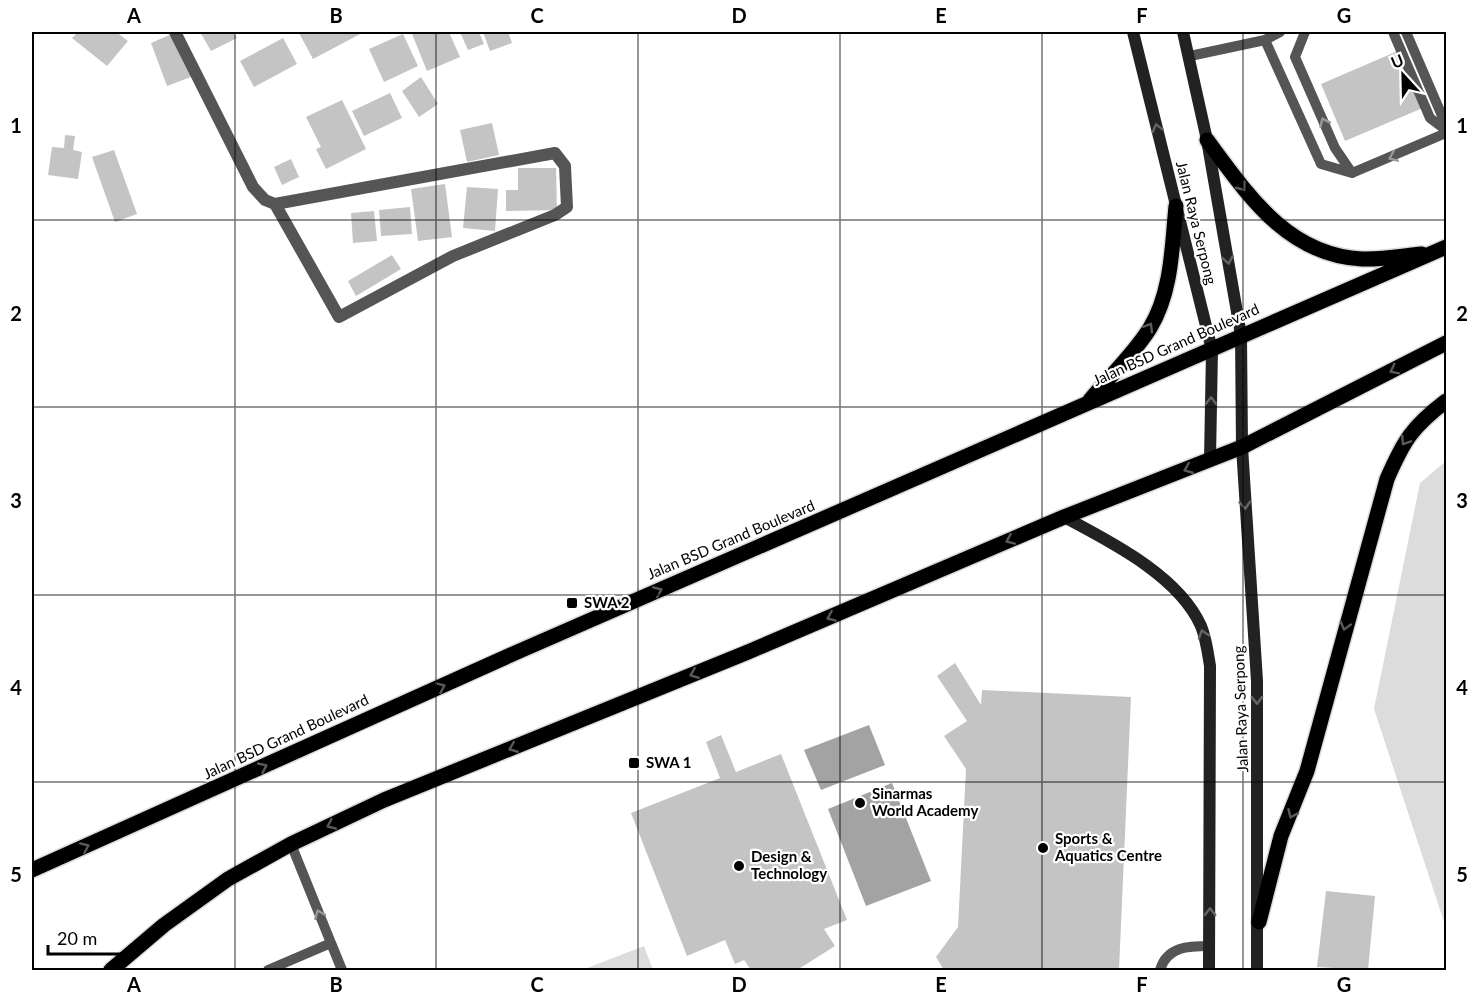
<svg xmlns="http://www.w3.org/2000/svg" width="1478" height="1002" viewBox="0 0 1478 1002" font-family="Lato,sans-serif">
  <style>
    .green { fill: #dcdcdc }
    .water { fill: #a3a3a3 }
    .building { fill: #c4c4c4 }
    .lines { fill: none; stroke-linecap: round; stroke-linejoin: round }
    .primary-casing { stroke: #dbdbdb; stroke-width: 18 }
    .lane { stroke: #555; stroke-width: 10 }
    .street { stroke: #555; stroke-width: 12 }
    .secondary { stroke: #222; stroke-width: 12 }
    .primary { stroke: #000; stroke-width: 15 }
    .oneway { stroke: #999 }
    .oneway2 { stroke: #646464 }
    .oneway3 { stroke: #595959 }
    .grid { fill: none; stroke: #000; stroke-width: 1.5; stroke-opacity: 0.55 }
    .poi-dot { fill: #000; stroke: #fff; stroke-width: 2 }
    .labels { text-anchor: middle; stroke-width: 4.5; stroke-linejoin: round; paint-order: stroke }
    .street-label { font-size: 15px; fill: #000; stroke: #fff }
    .poi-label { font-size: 15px; font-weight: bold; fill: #000; stroke: #fff; text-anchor: start }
    .neatline { fill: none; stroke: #000; stroke-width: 2 }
    .grid-label { font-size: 20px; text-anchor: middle; font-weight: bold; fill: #000 }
  </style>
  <rect width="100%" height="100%" fill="#fff"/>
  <path class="green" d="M1446,461v467l-72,-219 46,-226z
    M644,946l9,24h-71z"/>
  <path class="water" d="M869,725l16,40 -64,25 -17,-40z
    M892,783l39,98 -65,25 -38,-97z"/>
  <path class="building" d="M78,32h38l12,9 -21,25 -35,-28z
    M200,32h33l4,6 -26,13z
    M303,32h61l-51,27 -14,-26z
    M418,32h31l11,25 -33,14 -15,-37z
    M460,32h19l5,12 -16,6z
    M483,32h25l4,11 -22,8z
    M174,33l17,44 -24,9 -16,-43z
    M403,34l15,32 -34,16 -15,-33z
    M283,38l14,26 -43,23 -14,-26z
    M1400,50l25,57 -80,34 -24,-57z
    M421,77l17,27 -19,13 -17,-26z
    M390,93l12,25 -38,18 -12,-25z
    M342,100l24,49 -40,20 -10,-20 5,-2 -15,-30z
    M492,123l7,32 -32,7 -7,-32z
    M65,135l10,1 -2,14 9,2 -4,27 -30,-4 4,-28 12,1z
    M114,150l23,64 -22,8 -23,-65z
    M291,159l8,18 -17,8 -8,-18z
    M518,168h38l1,42 -51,1v-21h12z
    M445,184l7,53 -34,4 -7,-52z
    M467,187l31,2 -3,42 -32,-3z
    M410,207l2,27 -31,2 -2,-26z
    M374,211l3,30 -24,2 -2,-30z
    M392,255l9,14 -45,27 -8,-15z
    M955,663l26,42 1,-15 149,7 -12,273h-175l-8,-13 22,-30 8,-158 -22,-33 23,-15 -30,-45z
    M721,735l15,37 45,-18 66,166 -23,9 11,17 -38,24h-46l-7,-10 -9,4 -10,-24 -38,16 -56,-143 89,-35 -14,-36z
    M1326,891l49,5 -7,74 -51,-3z"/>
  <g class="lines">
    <g class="primary-casing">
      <path id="primary" d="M1207,140c41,55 80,115 155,119 19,1 40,-3 60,-5
        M1090,400c19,-23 44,-46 60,-72 22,-36 22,-82 26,-122
        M32,870l483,-217 931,-406
        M1259,922l22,-86 26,-65 80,-292c17,-39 25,-52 59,-78
        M111,970l53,-45 64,-46 63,-35 93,-44 364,-148 316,-135 178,-70 204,-104"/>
    </g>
    <path class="lane" d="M1305,32l-10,25 40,91 17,25
      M1393,32l37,86 16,12
      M1406,32l40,93
      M1265,40l56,124 31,9 94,-40
      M1190,56l75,-16 15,-8
      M331,943l11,27
      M268,970l63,-27 -40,-99
      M1160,970c7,-24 29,-24 50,-24"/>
    <path class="street" d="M175,32l78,155 12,13 10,4 280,-51 10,13 2,41 -12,8 -102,41 -114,61 -64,-113"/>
    <path class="secondary" d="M1133,32l79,318 -2,109
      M1183,32l24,108 34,195 1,112 15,234v289
      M1064,517c47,25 115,59 137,109 5,12 7,27 9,40l-1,304"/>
    <use href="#primary" class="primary"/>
  </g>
  <defs><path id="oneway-chevron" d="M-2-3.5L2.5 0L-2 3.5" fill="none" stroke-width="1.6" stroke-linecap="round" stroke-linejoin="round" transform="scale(1.5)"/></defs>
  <g class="oneway">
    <use href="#oneway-chevron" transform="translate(1324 122) rotate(-114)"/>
    <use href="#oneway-chevron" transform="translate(1393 157) rotate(157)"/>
    <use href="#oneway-chevron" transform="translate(319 914) rotate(-112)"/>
  </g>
  <g class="oneway2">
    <use href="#oneway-chevron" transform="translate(1157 128) rotate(-104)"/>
    <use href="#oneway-chevron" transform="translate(1228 260) rotate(80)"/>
    <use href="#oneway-chevron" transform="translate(1211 401) rotate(-89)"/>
    <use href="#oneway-chevron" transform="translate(1245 505) rotate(86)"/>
    <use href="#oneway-chevron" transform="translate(1203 634) rotate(-108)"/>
    <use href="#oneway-chevron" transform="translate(1257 700) rotate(89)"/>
    <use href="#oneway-chevron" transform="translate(1210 912) rotate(-90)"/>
  </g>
  <g class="oneway3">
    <use href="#oneway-chevron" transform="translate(1242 187) rotate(53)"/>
    <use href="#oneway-chevron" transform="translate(1149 327) rotate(-59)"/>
    <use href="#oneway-chevron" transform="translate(1394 370) rotate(153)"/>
    <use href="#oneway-chevron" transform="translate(1405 441) rotate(123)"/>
    <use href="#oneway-chevron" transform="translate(1188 469) rotate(158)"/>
    <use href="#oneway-chevron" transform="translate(1010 540) rotate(157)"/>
    <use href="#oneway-chevron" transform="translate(658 591) rotate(-23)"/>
    <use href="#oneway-chevron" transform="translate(831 617) rotate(157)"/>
    <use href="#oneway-chevron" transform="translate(1345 626) rotate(105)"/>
    <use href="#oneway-chevron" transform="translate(694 674) rotate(158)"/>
    <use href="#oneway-chevron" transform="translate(441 687) rotate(-24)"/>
    <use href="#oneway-chevron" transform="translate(513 748) rotate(158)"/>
    <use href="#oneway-chevron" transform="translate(263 767) rotate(-25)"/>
    <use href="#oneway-chevron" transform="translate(1292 814) rotate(114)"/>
    <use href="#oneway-chevron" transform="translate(331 825) rotate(155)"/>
    <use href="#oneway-chevron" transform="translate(85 847) rotate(-24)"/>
  </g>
  <path class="grid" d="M235,32v938M436,32v938M638,32v938M840,32v938M1042,32v938M1243,32v938M32,220h1414M32,407h1414M32,595h1414M32,782h1414"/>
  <g class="poi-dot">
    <rect x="566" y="597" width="12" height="12" rx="3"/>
    <rect x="628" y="757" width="12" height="12" rx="3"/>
    <circle cx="860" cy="803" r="6"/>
    <circle cx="1043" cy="848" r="6"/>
    <circle cx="739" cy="866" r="6"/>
  </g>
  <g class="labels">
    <g class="street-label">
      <text transform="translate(1196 223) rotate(76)" y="5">Jalan Raya Serpong</text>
      <text transform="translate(1176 345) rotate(-24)" y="5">Jalan BSD Grand Boulevard</text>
      <text transform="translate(731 540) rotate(-23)" y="5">Jalan BSD Grand Boulevard</text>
      <text transform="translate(1241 709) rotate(-92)" y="5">Jalan Raya Serpong</text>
      <text transform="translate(286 737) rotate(-25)" y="5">Jalan BSD Grand Boulevard</text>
    </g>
    <g class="poi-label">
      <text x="584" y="608">SWA 2</text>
      <text x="646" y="768">SWA 1</text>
      <text x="872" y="799">Sinarmas<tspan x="872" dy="17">World Academy</tspan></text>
      <text x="1055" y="844">Sports &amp;<tspan x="1055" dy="17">Aquatics Centre</tspan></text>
      <text x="751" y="862">Design &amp;<tspan x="751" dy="17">Technology</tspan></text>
    </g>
  </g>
  <rect width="1478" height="1002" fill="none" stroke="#ffffff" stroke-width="66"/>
  <g transform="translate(1403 75) rotate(338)" stroke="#ffffff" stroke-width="4.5" paint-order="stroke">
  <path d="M0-4.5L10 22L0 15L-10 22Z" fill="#000000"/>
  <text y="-9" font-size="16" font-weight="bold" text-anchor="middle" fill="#000000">U</text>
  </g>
  <path d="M48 945v9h82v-9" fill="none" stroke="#000000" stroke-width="3"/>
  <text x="57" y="945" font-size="18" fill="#000000" stroke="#ffffff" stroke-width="4.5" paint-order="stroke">20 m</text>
  <rect x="33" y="33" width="1412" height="936" class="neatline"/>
  <g class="grid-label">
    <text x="134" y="23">A</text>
    <text x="336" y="23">B</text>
    <text x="537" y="23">C</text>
    <text x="739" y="23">D</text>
    <text x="941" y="23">E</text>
    <text x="1142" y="23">F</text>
    <text x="1344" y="23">G</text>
    <text x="16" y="133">1</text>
    <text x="1462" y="133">1</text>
    <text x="16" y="321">2</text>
    <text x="1462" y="321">2</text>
    <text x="16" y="508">3</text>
    <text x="1462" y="508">3</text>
    <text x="16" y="695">4</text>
    <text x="1462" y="695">4</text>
    <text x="16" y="882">5</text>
    <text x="1462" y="882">5</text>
    <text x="134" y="992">A</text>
    <text x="336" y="992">B</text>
    <text x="537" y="992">C</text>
    <text x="739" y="992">D</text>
    <text x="941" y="992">E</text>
    <text x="1142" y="992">F</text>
    <text x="1344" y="992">G</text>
  </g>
</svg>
